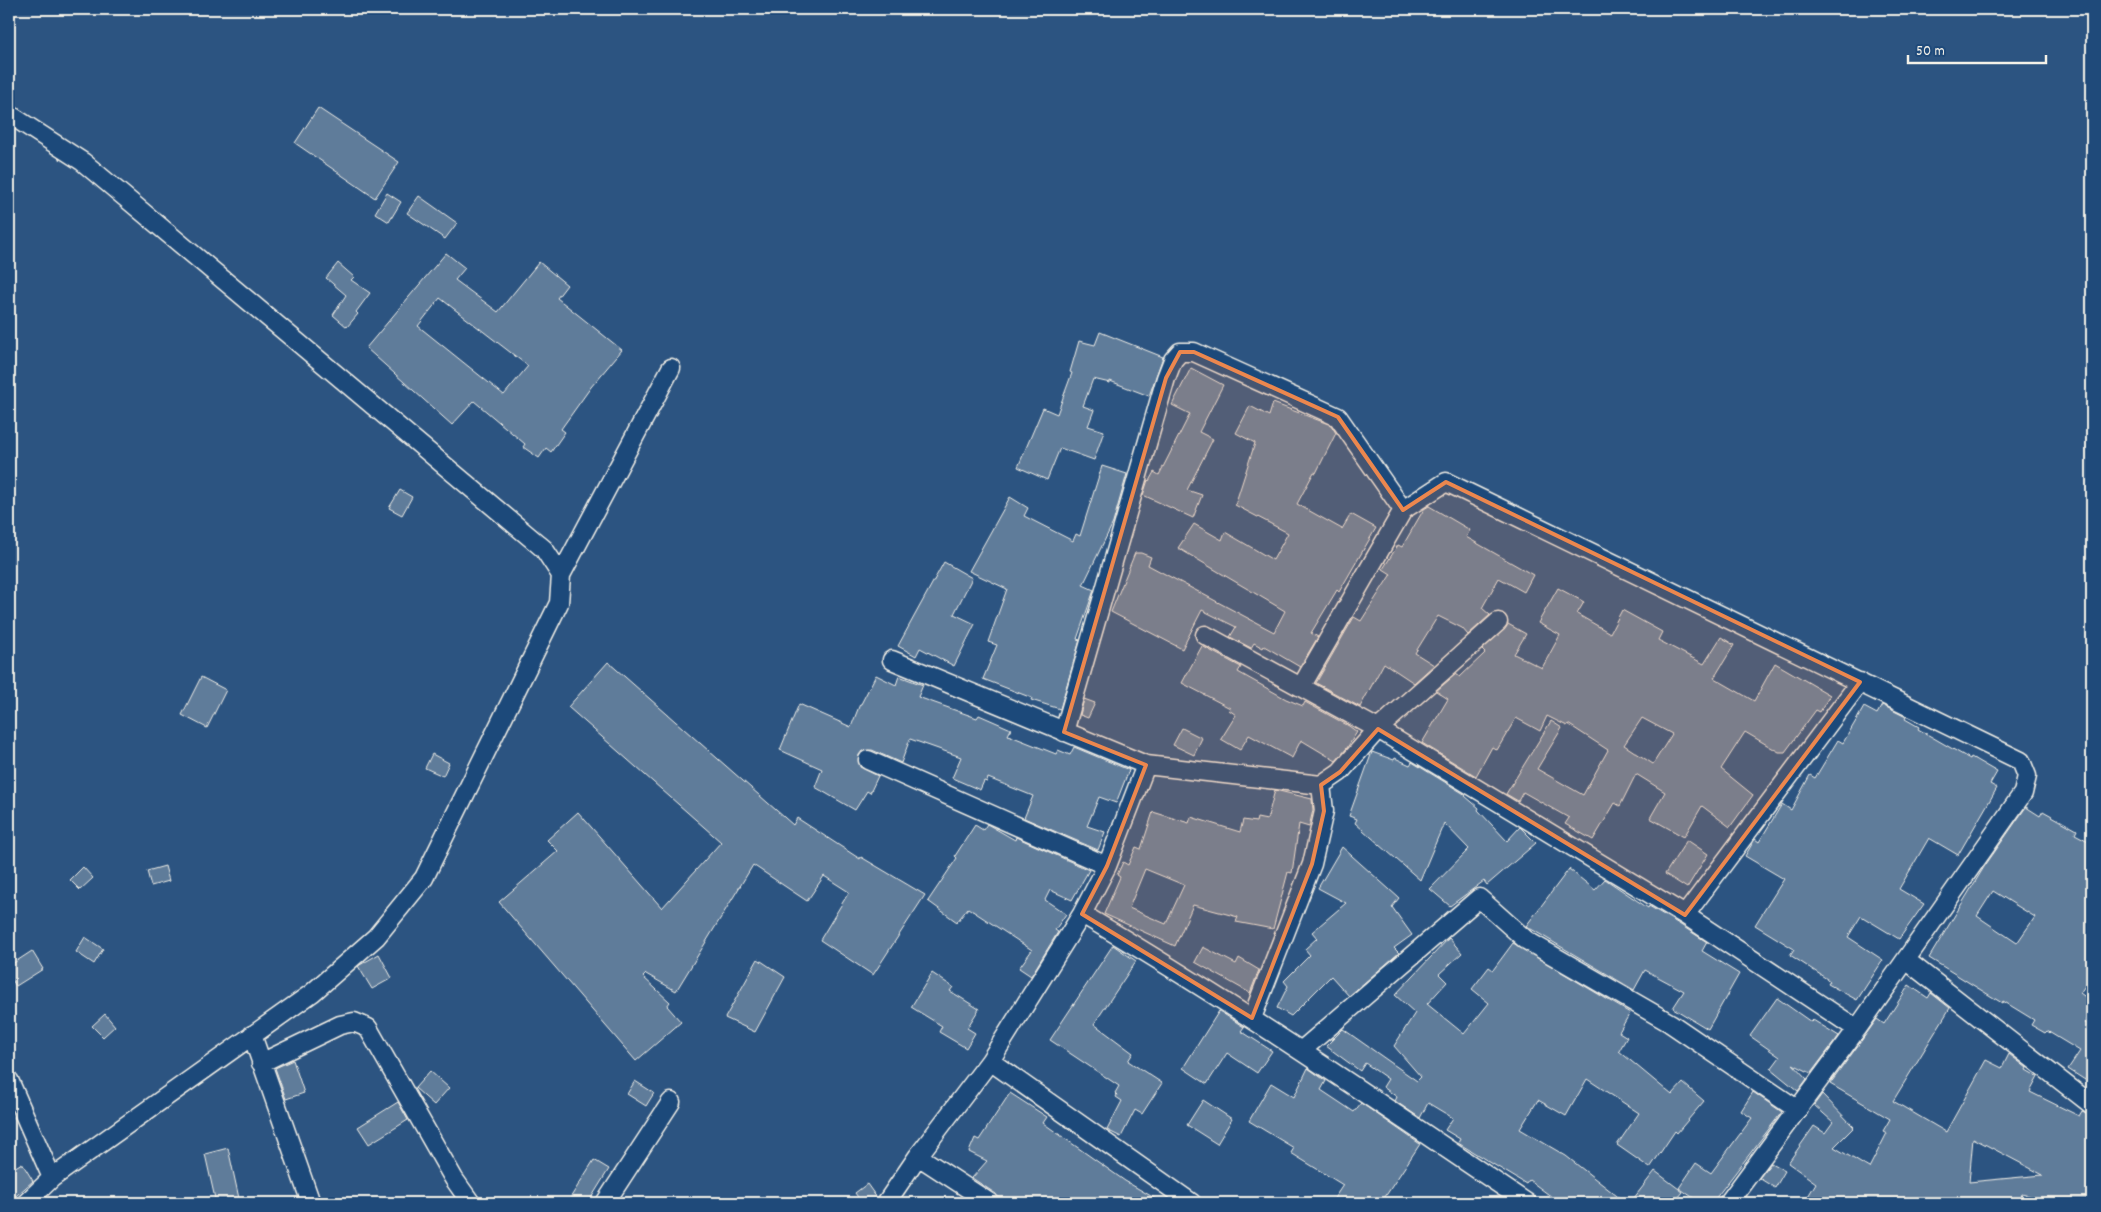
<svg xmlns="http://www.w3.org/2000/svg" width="2101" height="1212" viewBox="0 0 2101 1212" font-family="Dekko,sans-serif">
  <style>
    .building { fill: #5e7b9a; stroke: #f4f1e8; fill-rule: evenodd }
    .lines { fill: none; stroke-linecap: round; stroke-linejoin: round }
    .street-casing { stroke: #f4f1e8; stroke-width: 21 }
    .street { stroke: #1f4a7a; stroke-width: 18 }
    .marked { fill: #ec874e; fill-opacity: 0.2; stroke: #ec874e; stroke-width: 4; stroke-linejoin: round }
  </style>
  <rect width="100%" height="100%" fill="#2c5481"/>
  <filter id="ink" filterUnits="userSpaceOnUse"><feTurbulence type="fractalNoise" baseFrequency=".02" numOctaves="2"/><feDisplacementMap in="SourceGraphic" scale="10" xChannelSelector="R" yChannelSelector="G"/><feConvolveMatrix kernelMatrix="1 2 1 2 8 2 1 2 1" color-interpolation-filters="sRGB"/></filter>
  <g filter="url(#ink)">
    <path class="building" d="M318,108l81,54 -24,36 -80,-55z
      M387,193l14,9 -12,20 -14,-9z
      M419,196l38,27 -12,16 -38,-26z
      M446,253l19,15 -10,12 43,32 41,-50 28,23 -10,13 65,52 -31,37 -30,42 4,3 -14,20 -5,-4 -7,10 -16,-11 2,-3 -51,-43 -22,24 -86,-77zM440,298l88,68 -24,29 -86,-69z
      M338,263l16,14 -3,3 19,13 -14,19 2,2 -11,13 -14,-12 13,-20 -20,-17z
      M1100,332l63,25 -14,39 -39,-15v2l-17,-4 -10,27 11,4 -6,16 16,5 -10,29 -34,-12 -13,32 -29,-13 25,-59 14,6 15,-41 -2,-1 9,-31 16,4z
      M1191,368l32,17 -24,47 14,7 -26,51 15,5 -9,23 -50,-23 5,-15 1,1 5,-9 5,3 31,-61 -18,-9z
      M1273,403l58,22 5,8 -20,40 -2,-1 -17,32 45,25 9,-15 25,14 -37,64 -2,-2 -26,43 7,4 -18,30 -36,-21 -1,2 -9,-5 -3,5 -21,-11 6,-10 -34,-17 -20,39 -71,-37 24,-59h6l10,4 -3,8 126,67 11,-21 -107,-63 16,-24 28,16 3,-8 48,28 15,-27 -53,-28 20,-62 -19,-10 14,-27 19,10z
      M1102,466l25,8 -14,49 -30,62 11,5 -17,49 3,1 -20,69 -29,-9 1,-2 -49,-19 14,-34 -9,-3 19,-53 -38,-18 41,-74 18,11 -4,8 49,25 3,-7 4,2z
      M400,490l12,7 -10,18 -13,-7z
      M1429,506l41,24 -4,7 67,38 -9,17 -25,-14 -17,30 8,7 -22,20 -6,-7 -24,-12 -23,37 19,12 -20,18 -30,-20 -24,44 -44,-24 38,-66 7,4 30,-47 -8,-5 15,-24 4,2 22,-38z
      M944,562l28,16 -18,36 21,10 -21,42 -34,-18 -4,8 -18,-10z
      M1558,588l26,14 -7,12 33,19 12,-23 40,22 -4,8 46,24 17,-27 13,8 -20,33 40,23 21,-38 55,32 -10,17 -4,-2 -31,42h-6l-34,-20 -24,37 32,26 -23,32 -28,-21 -18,31 -34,-19 15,-26 -29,-18 -16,32 -5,-3 -22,37 -28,-16 4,-6 -46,-26 -5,9 -12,-7 45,-73 11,7 -25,41 46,26 25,-45 -40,-26 -1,2 -20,-10 -7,15 -24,-13 -19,32 -5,-3 -16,29 -54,-33 26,-44 -12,-8 20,-17 4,3 25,-24 -3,-3 26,-26 18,10 -12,20 28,14 18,-33 -22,-12zM1642,718l30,16 -19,30 -29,-19z
      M1202,646l39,21 -3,5 48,27 17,7 2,-4 44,24 8,6 -10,16 -11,13 -35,-21 -9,18 -43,-23 -9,15 -19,-11 15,-24 -7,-5 1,-2 -48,-25z
      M608,662l185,163 4,-7 63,41 1,-2 64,38 -52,80 -53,-35 29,-48 -25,-16 -17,25 -54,-36 -77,126 -30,-17 -3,3 27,25 -3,4 14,16 -45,39 -137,-159 59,-51 -11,-11 31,-28 84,96 59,-66 -153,-135z
      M876,675l20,10 3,-9 24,9 -5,12 59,21 2,-3 32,14 -3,6 48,19 2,-4 12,5 4,-8 55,23 -13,33 -17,-6 -12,29 18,6 -7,18 -74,-32 9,-22 -45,-18 -1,4 -3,-1 -4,9 -28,-12 9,-21 -51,-18 -9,24 -29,-13 -10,1 -3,4 1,12 18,9 -8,17 -3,-2 -12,19 -40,-23 7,-18 -42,-19 19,-46 52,23 9,-23h1z
      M201,677l25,13 -19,38 -25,-13z
      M1084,699l11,4 -7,15 -8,-3z
      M1882,705l24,12 -1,2 14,8 -1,2 52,30 1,-2 26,15 -7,12 7,4 -39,67 -29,-17 -30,51 25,15 -25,35 -38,-23 -13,21 35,23 -26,40 -29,-16 2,-3 -40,-26 4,-6 -39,-24 29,-46 -39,-23 10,-17 4,3 23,-38 9,6 19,-35 5,3 23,-38 5,3 21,-36 13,7z
      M1182,728l20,10 -8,17 -21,-10z
      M1372,752l22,8 1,-2 15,7 2,-3 54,33 -1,1 14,12 -1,2 29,31 13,-14 16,16 -49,42 -3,-4 -34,25 -20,-17 39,-40 -25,-26 -24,57 -65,-57 2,-4 -8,-3z
      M432,754l17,9 -6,13 -18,-8z
      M1275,790l37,9 1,11 -4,17 -10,-3 -7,49 -4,-1 -15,57 -37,-7 2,-5 -45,-12 -18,41 -71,-32 16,-37 -3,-2 6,-13 5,3 8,-18 5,2 12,-37 36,11 2,-6 49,15 3,-12 13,2 1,-4 10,2zM1145,869l39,16 -18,39 -37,-16z
      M2026,807l14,9 3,-5 34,19 -2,4 17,9v133l-12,17 12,9v10l-7,11 3,2 -2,4 6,2v38l-7,11 -17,-11 12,-18 -33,-20 -2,2 -14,-8 3,-5 -31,-19 -1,2 -73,-45 55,-91zM1993,891l42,26 -18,26 -40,-27z
      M987,824l28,16 1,-3 73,33 -17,30 -22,-10 -5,10 21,14 -11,16 3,2 -27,44 -12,-8 13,-18 -64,-42 -11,14 -29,-21 29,-43 -2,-2 20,-31 8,5z
      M1687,840l21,14 -21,34 -22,-14z
      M1342,847l57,51 -7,9 20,28 -18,13 5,5 -50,43 -18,-20 -40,40 -14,-8 11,-22 -4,-5 26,-26 -5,-6 12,-11 -5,-6 34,-29 -28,-15z
      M165,866l4,15 -18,5 -4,-15z
      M83,867l10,11 -13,12 -10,-10z
      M1569,869l26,21 10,-11 43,29 1,-2 30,18 28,18 -5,9 37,23 -31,55 -35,-21 11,-17 -39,-21 -11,20 -108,-64z
      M85,937l18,12 -9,15 -18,-12z
      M1449,938l13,15 -23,21 8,8 -20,22 37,30 25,-31 -17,-14 17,-22 4,3 20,-27 117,70 -11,19 8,5 -8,14 53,44 11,-12 21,18 -27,32 -2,-2 -25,37 -33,-23 22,-32 -52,-34 -21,37 -28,-16 -18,29 46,27 60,47h-66l-31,-23 -3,4 -68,-41 2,-4 -15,-9 8,-12 -25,-15 -8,15 -25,-17 2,-4 -14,-10 5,-8 -23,-16 -5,8 -34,-25 17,-17 74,52 4,-4 -27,-31 21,-33 -20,-18z
      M1113,945l23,16 -42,63 39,29 -5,8 34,22 -20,31 -7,-4 -14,27 -14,-7 15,-29 -6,-4 1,-2 -2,-2 4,-7 -69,-46z
      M1203,947l33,17 3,-6 20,12 -9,23 -55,-31z
      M32,951l11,18 -27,17 -7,-11v-9z
      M379,954l13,24 -20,11 -14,-23z
      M758,959l27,18 -30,55 -30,-14z
      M932,973l21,14 -3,4 29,18 -12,19 8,5 -9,15 -27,-16 3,-6 -31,-19z
      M1909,985l19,13 3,-5 19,15 -57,93 53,31 40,-72 16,8 7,-14 18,14 -1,2 12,7 -8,15 49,24 3,-5 10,4v88h-38l-32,-9 -3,9h-215l12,-20 -28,-20 26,-37 11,7 8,-11 -19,-17 8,-11 32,33 -20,20 35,21 18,-35 -4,-2 7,-12 -60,-35 47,-65 7,5zM1973,1138l70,37 -74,7z
      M1777,998l34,24 2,-2 26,16 -28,37 -18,-9 14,15 -9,12 -27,-22 9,-12 -30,-21z
      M1219,1011l25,16 -3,4 31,20 -15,22 -30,-20 -20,31 -24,-16z
      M105,1014l10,12 -12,11 -11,-11z
      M293,1060l11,33 -18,6 -11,-31z
      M1308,1068l18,13 -5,9 33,22 7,-9 59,41 -39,59h-50l12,-18 -52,-32 3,-5 -45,-27 22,-38 23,14z
      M430,1071l19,17 -15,17 -19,-17z
      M635,1081l19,12 -8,13 -19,-12z
      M1753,1092l29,20 -70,91h-11l-22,-15 17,-25 15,10 41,-55 -11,-7z
      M1010,1093l37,24 -4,6 82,58 38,22h-161l-6,-9 -24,-16 15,-17 -18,-9 6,-14 4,2z
      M1203,1100l29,19 -15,25 -30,-19z
      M398,1102l10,18 -39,24 -11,-17z
      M228,1148l12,55h-24l-11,-49z
      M594,1160l15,9 -21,34h-21z
      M22,1163l11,18 -24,21v-31z
      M1771,1163l14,8 -10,17 -16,-10z
      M1655,1171l28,21 -9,11h-44z
      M867,1184l10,14 -7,5h-8l-7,-10z"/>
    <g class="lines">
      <g class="street-casing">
        <path id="street" d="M9,114l74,48 461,387 17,26
          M1205,635l173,94 307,186 172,114
          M892,660l254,105 175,20 19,-13 38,-43 120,-107
          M1301,687l102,-177 43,-28 575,279 6,15 -4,17 -166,236 -129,174
          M1064,732l102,-354 7,-18 7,-8h14l144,65 65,93
          M868,760l239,106
          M1082,914c153,90 299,190 445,289
          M1685,915l175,-233
          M1906,960l186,145
          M1252,1018l60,-154 12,-53 -3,-26
          M252,1035l59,168
          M1302,1050l177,-152 47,42 144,83 128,87
          M990,1061l202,142
          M261,1063l79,-38 14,-3 14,6 86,151 17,24
          M9,1080l43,98
          M918,1156l72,47
          M26,1203l26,-25 260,-185 64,-56 48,-59 135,-275 2,-28 110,-207
          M605,1203l66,-101
          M886,1203l32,-47 72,-95 92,-147 25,-48 39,-101"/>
      </g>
      <use href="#street" class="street"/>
    </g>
  </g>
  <path class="marked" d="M1180,352h14l144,65 65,93 43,-28 414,200 -175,233 -307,-186 -38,43 -19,13 3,26 -12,53 -60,154 -170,-104 25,-48 39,-101 -82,-33 102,-354z"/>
  <rect width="2101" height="1212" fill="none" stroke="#1f4a7a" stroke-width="30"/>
  <rect x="15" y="15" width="2071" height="1182" fill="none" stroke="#f4f1e8" stroke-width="2" filter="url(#ink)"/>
  <path d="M1908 55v8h138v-8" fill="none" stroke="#f4f1e8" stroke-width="2.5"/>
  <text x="1916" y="55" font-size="15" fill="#f4f1e8" stroke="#1f4a7a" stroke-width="4" paint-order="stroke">50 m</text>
</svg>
